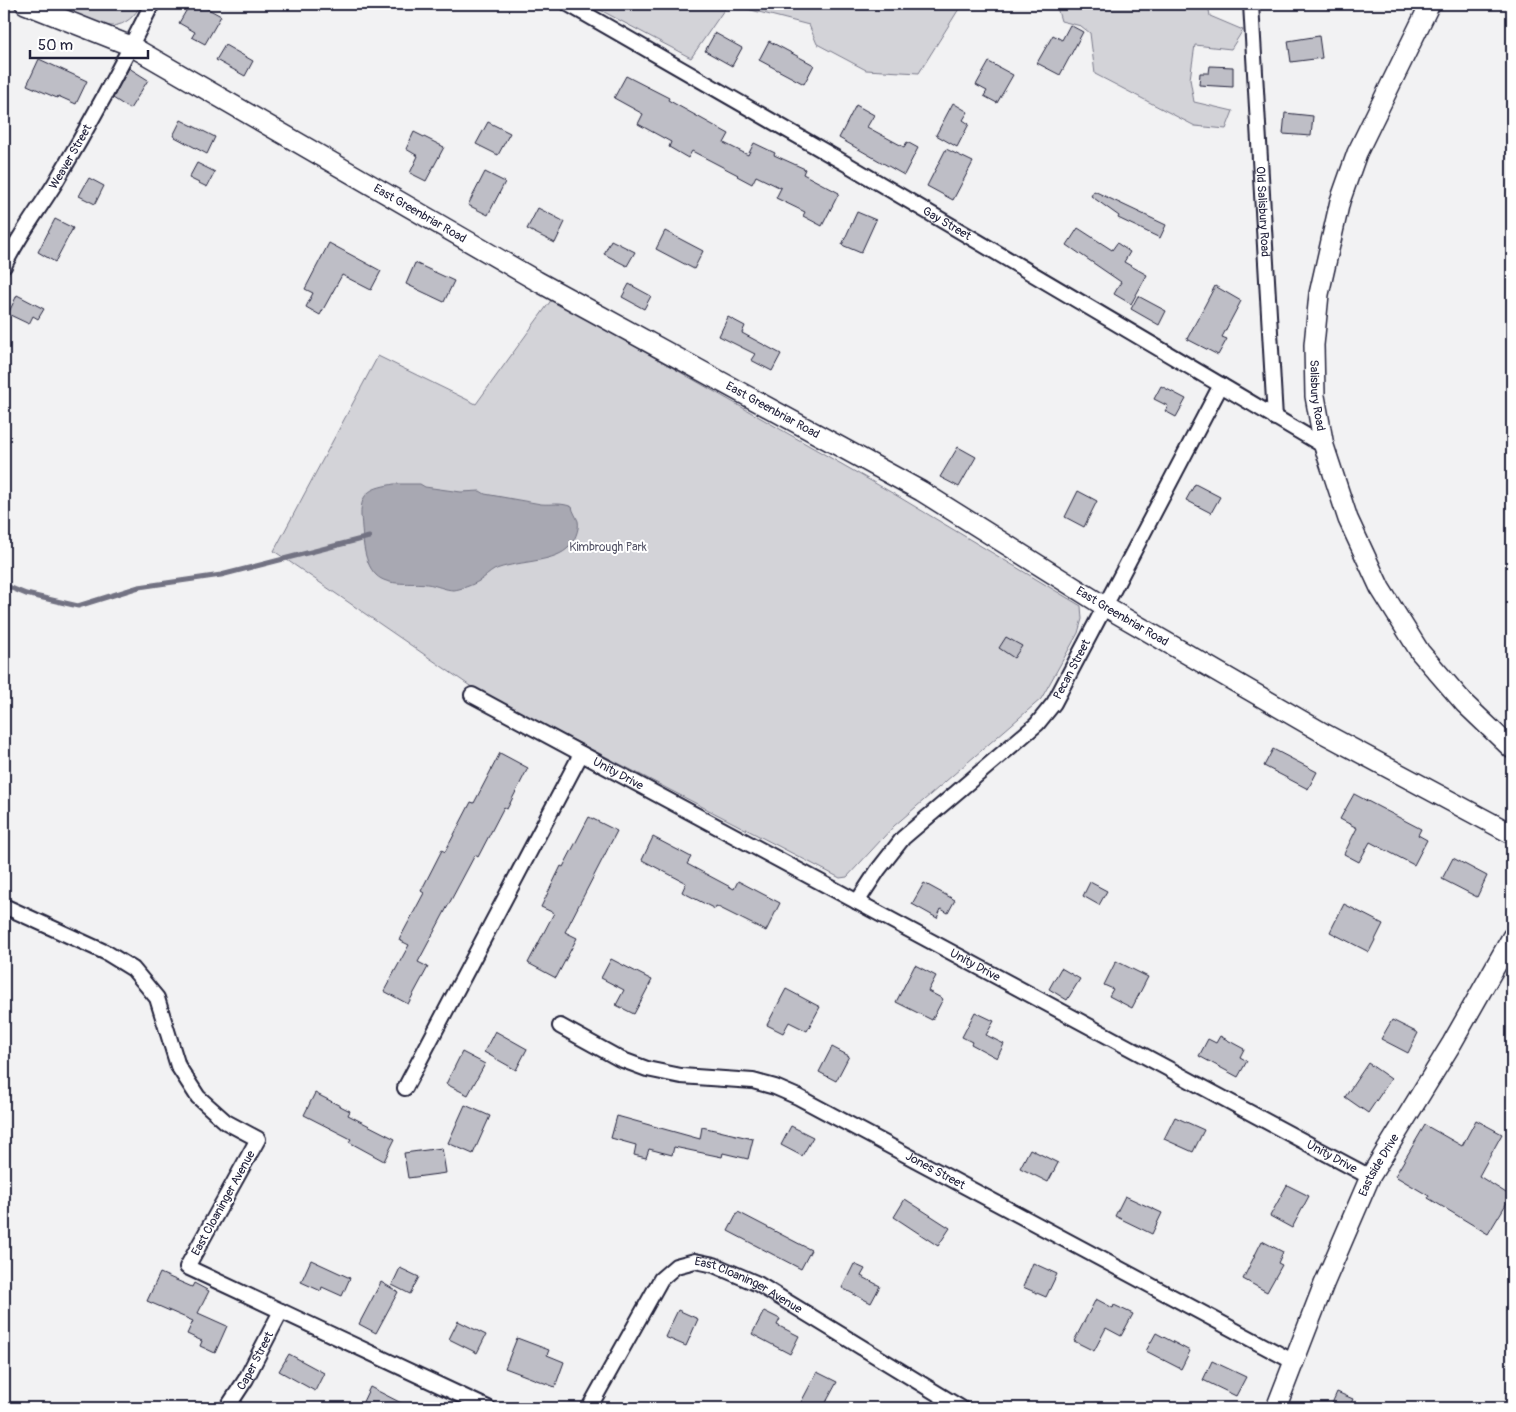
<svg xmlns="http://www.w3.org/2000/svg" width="1516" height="1412" viewBox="0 0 1516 1412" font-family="Pangolin,sans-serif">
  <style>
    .green { fill: #d3d3d8; stroke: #7a7a8a }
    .water { fill: #a8a8b2; stroke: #727282 }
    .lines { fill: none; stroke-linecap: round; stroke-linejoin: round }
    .stream { stroke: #727282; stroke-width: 5 }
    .building { fill: #bebec6; stroke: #22223b }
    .street-casing { stroke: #22223b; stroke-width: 18 }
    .secondary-casing { stroke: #22223b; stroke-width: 22 }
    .street { stroke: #fff; stroke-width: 14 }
    .secondary { stroke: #fff; stroke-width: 19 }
    .labels { text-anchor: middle; stroke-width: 4; stroke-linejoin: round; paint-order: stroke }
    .street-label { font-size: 12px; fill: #22223b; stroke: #fff }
    .park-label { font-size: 12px; fill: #57576a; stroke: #fff }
  </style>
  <rect width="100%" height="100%" fill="#f2f2f3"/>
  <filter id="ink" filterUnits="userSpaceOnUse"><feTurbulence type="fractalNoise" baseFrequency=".02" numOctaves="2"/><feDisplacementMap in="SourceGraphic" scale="10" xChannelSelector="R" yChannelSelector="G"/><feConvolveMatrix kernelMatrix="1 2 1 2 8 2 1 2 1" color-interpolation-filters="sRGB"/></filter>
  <g filter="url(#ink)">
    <path class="green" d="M50,4h91c-6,12 -15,21 -29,22 -8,0 -52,-18 -62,-22z
      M589,4h373l-43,69 -53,-3 -49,-26 -8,-19 -81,-21 -37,54z
      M1056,4h152l2,12 33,14 -12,19 -36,-4 -5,34 4,23 39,9 -7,18 -31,-3 -100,-52 -5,-41 -9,-7 -20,-5z
      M552,299l342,195 187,112 1,13 -4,14 -37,66 -147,127 -47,51 -7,1 -367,-190 -199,-137 104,-195 98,48z"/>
    <path class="water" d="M394,484h26l5,3 36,5 19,-1 5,3c19,3 37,7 56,10 11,1 20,-2 31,3 1,5 4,9 6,14 2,8 -4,22 -11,28 -16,14 -53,12 -73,21 -5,3 -10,8 -15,11 -6,4 -18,8 -25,9 -9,0 -18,-5 -27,-6 -15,-2 -39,3 -51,-9 -14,-14 -13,-41 -15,-59 -1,-26 12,-28 33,-32z"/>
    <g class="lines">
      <path class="stream" d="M4,585l22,9 52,12 61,-19 82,-12 148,-38"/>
    </g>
    <path class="building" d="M190,4h9l22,12 -16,28 -13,-7 3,-5 -16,-9z
      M1070,25l13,7 -23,43 -23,-12 16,-28 9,5z
      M715,33l27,15 -10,18 -27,-15z
      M1319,36l3,22 -31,4 -3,-21z
      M769,41l45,24 -10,19 -45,-24z
      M225,45l28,16 -8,15 -29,-16z
      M39,59l48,22 -11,23 -18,-8 -1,2 -30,-13z
      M989,62l24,13 -16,28 -13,-7 3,-5 -11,-6z
      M1210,66l23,1v20l-34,-2 1,-12h9z
      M129,68l19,12 -18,29 -17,-11z
      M626,76l43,22 -1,2 61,34 -5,9 24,12 6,-12 21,10 -1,2 31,14 -2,5 36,19 -17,33 -19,-10 2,-4 -29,-14 5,-10 -25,-12 -4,8 -15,-8 1,-1 -46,-24 -4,7 -19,-11 2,-5 -33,-18 5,-10 -29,-16z
      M953,103l15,9 -5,8 6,4 -12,23 -21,-12z
      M856,105l18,10 -7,12 37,20 3,-5 11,6 -14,27 -65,-37z
      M1285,113l28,3 -2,20 -28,-2z
      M181,120l34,17 -8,17 -34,-18z
      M488,122l22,11 -12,22 -22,-11z
      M414,132l30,15 -18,34 -16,-8 8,-17 -12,-7z
      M946,149l27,13 -20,38 -26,-14z
      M197,163l18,9 -8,15 -18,-9z
      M485,172l20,10 -17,33 -20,-10z
      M89,178l15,8 -9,18 -16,-8z
      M1094,191l72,34 -6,13 -42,-20 1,-2 -28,-20z
      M538,208l27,14 -10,21 -28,-14z
      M857,212l19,8 -15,33 -19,-8z
      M55,219l18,9 -18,34 -17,-10z
      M1078,228l34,22 5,-7 13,9 -6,10 23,13 -16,29 -17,-10 7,-12 -54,-37z
      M665,231l38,20 -9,18 -38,-20z
      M611,240l24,12 -8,14 -23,-12z
      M329,243l52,28 -10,19 -29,-15 -22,40 -14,-8 7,-14 -8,-4z
      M415,263l39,18 -10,21 -38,-18z
      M629,284l22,12 -7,13 -22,-12z
      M1215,286l26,15 -19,36 5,2 -9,16 -31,-16z
      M17,295l27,14 -6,10 -5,-3 -4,8 -21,-10z
      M1138,296l28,15 -7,14 -28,-16z
      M728,317l17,9 -3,7 39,21 -9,17 -21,-11 4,-6 -36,-18z
      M1161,386l25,13 -10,18 -11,-6 3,-5 -14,-7z
      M958,447l18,10 -17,30 -19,-10z
      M1195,484l25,13 -9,16 -25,-13z
      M1078,491l19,10 -13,26 -19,-10z
      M1006,637l16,9 -8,12 -15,-10z
      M1273,749l44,23 -9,17 -44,-23z
      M500,753l28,15 -21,41 -3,-2 -26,50 -3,-2 -57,107 10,5 -20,37 -24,-13 25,-46 -10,-5 25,-47 -3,-2 21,-41 3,2 26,-50 3,1z
      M1354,794l67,35 -3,6 9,5 -13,25 -44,-23 -11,20 -15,-8 13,-26 -17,-9z
      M589,817l28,14 -52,101 12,6 -21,40 -28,-15 26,-50 -13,-6 20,-41 2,1z
      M653,837l38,20 -4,7 47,25 4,-8 42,22 -14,28 -50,-25 -1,3 -33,-17 4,-9 -44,-23z
      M1453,858l34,18 -10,21 -35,-18z
      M1090,882l17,9 -8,14 -16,-9z
      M924,883l31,17 -7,13 -7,-4 -4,9 -25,-14z
      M1344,904l39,20 -14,28 -39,-20z
      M611,959l41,21 -18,34 -18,-9 8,-15 -23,-12z
      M1116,961l32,16 -16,31 -23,-12 4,-7 -9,-4z
      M915,965l21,11 -8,15 15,8 -11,21 -36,-18z
      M1061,968l19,11 -13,21 -18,-11z
      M786,989l34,18 -13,24 -18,-9 -6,11 -16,-8z
      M975,1012l19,9 -8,14 18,9 -7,14 -26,-14 1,-2 -10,-5z
      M1392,1020l26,13 -10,20 -27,-14z
      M495,1031l32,18 -11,21 -32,-18z
      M1220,1036l24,13 -4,8 7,4 -9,16 -39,-21 9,-17 8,4z
      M832,1047l17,9 -13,25 -17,-9z
      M462,1052l23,12 -17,31 -22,-11z
      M1368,1063l23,16 -23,34 -23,-16z
      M315,1093l35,18 -2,4 47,24 -11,22 -35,-19 2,-3 -47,-24z
      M465,1105l25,11 -17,38 -25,-11z
      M617,1116l83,23 2,-12 51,12 -5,20 -25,-6 -1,4 -48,-10 -2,8 -23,-6 -3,9 -12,-3 2,-10 -25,-7z
      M1175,1117l29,13 -11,22 -29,-13z
      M1476,1120l26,14 -23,42 32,20 -23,38 -60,-36 1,-2 -34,-20 30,-51 37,21z
      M791,1126l22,11 -11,19 -21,-11z
      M442,1148l4,25 -38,5 -4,-25z
      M1030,1149l28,14 -10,19 -28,-14z
      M1287,1185l22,11 -17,32 -22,-12z
      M1125,1196l37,17 -10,21 -37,-18z
      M905,1199l45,29 -12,18 -44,-29z
      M738,1212l73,38 -10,19 -73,-38z
      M1262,1241l21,11 -5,11 4,2 -15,27 -24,-13z
      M311,1260l39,18 -8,18 -20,-9 -1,4 -20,-9z
      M1033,1263l24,11 -11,23 -23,-10z
      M854,1264l11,5 -4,7 19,10 -9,17 -29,-15z
      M400,1268l19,9 -9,17 -18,-9z
      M160,1273l32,14 2,-4 15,8 -11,22 29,13 -12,27 -15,-7 2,-5 -15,-7 6,-13 -46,-20z
      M381,1282l17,10 -22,41 -17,-9z
      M1096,1299l17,9 1,-3 19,9 -12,22 -15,-8 -12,23 -20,-10z
      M678,1310l20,9 -12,27 -21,-9z
      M764,1311l16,8 -3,6 22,11 -9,18 -38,-20z
      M458,1321l28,14 -9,18 -28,-14z
      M1156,1333l34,18 -9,18 -35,-18z
      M517,1338l32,12 -2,5 17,7 -9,25 -50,-19z
      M289,1354l35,19 -9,18 -36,-20z
      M1212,1361l34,16 -10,19 -33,-16z
      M817,1372l20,10 -14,26h-25z
      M370,1387l41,21h-51z
      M1337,1392l16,7 -4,9h-19z"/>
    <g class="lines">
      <g class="street-casing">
        <g id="street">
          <path id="s1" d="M568,4l282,162 474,280"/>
          <path id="s2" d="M1251,4l24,414"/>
          <path id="s3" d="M4,266c14,-29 33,-54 50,-81 35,-59 68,-120 98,-181"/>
          <path id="s4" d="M472,695l898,482"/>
          <path id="s5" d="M857,902l21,-32 25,-32 134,-114 17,-21 167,-318"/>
          <path d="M4,906l103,47 26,16 24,29 21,68 20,31 28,25 32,17 -71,128 301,141"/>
          <path id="s6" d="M560,1026l60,33 27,10 34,7 72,5 22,6 23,10 496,265"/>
          <path d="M405,1088l176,-334"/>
          <path id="s7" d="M227,1408l19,-29 35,-68"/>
          <path id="s8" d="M589,1408l72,-129 15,-13 19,-5 19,4 44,19 203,124"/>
        </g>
      </g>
      <g class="secondary-casing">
        <g id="secondary">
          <path id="s9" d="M25,4l106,42 406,235 384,210 183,115 221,128 187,100"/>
          <path id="s10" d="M1430,4l-73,149 -17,48 -21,93 -5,51 1,51 9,50 24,73 32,69 40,64 45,52 47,45"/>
          <path id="s11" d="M1276,1408l48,-124 46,-107 82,-134 60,-106"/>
        </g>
      </g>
      <use href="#street" class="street"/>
      <use href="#secondary" class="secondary"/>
    </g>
  </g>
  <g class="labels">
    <g class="street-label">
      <text dy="4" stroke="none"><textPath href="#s3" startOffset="128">Weaver Street</textPath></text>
      <text dy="4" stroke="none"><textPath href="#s2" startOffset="208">Old Salisbury Road</textPath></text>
      <text dy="4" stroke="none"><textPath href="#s9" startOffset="448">East Greenbriar Road</textPath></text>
      <text dy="4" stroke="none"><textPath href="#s1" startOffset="438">Gay Street</textPath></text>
      <text dy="4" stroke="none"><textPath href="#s10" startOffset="414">Salisbury Road</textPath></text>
      <text dy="4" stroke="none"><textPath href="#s9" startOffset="852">East Greenbriar Road</textPath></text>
      <text dy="4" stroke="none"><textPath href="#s9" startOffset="1258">East Greenbriar Road</textPath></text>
      <text dy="4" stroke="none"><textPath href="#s5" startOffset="320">Pecan Street</textPath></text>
      <text dy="4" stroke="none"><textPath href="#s4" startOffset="166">Unity Drive</textPath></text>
      <text dy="4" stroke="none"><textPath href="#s4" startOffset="571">Unity Drive</textPath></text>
      <text dy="4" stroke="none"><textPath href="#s4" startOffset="976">Unity Drive</textPath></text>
      <text dy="4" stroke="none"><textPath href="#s11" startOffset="264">Eastside Drive</textPath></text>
      <text dy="4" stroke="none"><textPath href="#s6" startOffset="408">Jones Street</textPath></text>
      <text transform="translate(223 1203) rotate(-61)" y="4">East Cloaninger Avenue</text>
      <text dy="4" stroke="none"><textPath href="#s8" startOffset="246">East Cloaninger Avenue</textPath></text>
      <text dy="4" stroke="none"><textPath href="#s7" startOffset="55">Caper Street</textPath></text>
    </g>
    <g class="park-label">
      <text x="608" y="551">Kimbrough Park</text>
    </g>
  </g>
  <rect width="1516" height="1412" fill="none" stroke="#fff" stroke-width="20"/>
  <rect x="10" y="10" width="1496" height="1392" fill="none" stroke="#22223b" stroke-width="2" filter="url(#ink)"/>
  <path d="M30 50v8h118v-8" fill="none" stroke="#22223b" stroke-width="2.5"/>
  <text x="38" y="50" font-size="15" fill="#22223b" stroke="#ffffff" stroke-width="4" paint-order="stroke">50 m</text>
</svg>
